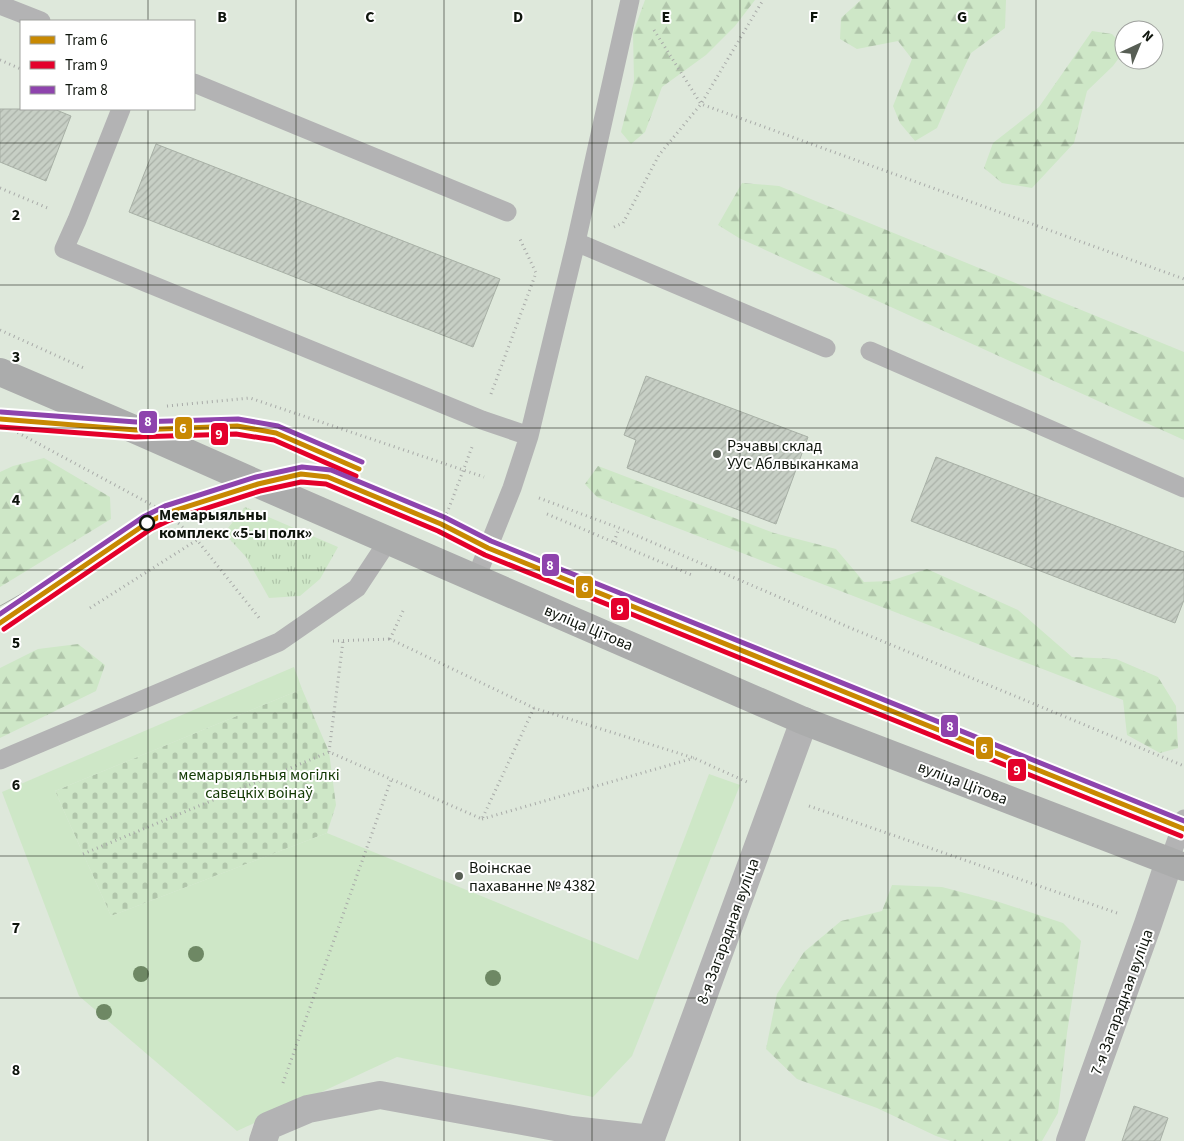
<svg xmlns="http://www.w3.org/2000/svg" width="1184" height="1141" viewBox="0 0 1184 1141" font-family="'Source Sans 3',sans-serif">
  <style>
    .grass { fill: url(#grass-tufts) }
    .forest { fill: url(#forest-firs) }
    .cemetery { fill: url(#cemetery-stones) }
    .park { fill: #cee7c7 }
    .building { fill: url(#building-hatch); stroke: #a8b0a6 }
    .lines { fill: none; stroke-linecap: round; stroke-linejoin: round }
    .path { stroke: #a8aaa8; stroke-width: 3; stroke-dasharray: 1 4; stroke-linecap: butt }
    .lane { stroke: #b3b3b4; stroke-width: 19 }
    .street { stroke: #b3b3b4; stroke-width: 28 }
    .primary { stroke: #abacac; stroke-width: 28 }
    .tram { stroke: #a5a8a4; stroke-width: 1 }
    .tram-1-casing { stroke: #fff; stroke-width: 9 }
    .tram-2-casing { stroke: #fff; stroke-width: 9 }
    .tram-3-casing { stroke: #fff; stroke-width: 9 }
    .tram-1 { stroke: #c88902; stroke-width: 5 }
    .tram-2 { stroke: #e4002b; stroke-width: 5 }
    .tram-3 { stroke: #8e44ad; stroke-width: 5 }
    .tree { fill: #6e8864 }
    .grid { fill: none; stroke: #0e140c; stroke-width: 1; stroke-opacity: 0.55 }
    .poi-dot { fill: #575e54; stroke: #fff; stroke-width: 2 }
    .stop-dot { fill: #fff; stroke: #0e140c; stroke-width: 2.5 }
    .labels { text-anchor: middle; stroke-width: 4; stroke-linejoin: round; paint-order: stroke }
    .poi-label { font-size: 16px; fill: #0e140c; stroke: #fff; text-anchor: start }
    .stop-label { font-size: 16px; font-weight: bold; fill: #0e140c; stroke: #fff; text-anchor: start }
    .street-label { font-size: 16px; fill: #0e140c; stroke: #fff }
    .park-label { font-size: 16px; fill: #123903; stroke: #fff }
    .grid-label { font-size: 16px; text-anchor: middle; font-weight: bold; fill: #0e140c; stroke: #fff; stroke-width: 4; stroke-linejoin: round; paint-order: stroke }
    .line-badge { stroke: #fff; stroke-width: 2 }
    .badge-label { font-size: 14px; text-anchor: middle; font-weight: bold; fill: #fff }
  </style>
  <defs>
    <pattern id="grass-tufts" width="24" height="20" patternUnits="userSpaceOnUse" patternTransform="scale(1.25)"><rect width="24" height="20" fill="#cee7c7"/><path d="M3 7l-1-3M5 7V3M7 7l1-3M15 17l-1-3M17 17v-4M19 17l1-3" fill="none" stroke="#b0c5aa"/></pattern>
    <pattern id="forest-firs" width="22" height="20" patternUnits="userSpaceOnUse" patternTransform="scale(1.25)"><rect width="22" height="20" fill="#cee7c7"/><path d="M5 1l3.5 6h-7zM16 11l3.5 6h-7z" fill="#b0c5aa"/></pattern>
    <pattern id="cemetery-stones" width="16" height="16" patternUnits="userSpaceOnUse" patternTransform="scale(1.25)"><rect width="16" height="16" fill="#cee7c7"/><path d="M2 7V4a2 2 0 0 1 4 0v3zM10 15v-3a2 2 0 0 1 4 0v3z" fill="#b0c5aa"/></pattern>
    <pattern id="building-hatch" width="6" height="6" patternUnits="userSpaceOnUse" patternTransform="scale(1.25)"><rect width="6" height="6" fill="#c7cfc5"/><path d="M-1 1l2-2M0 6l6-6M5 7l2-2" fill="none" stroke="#aab1a8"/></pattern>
  </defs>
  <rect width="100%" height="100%" fill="#dee8db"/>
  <path class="grass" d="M245,507l93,40 -18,32 -20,17 -31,2 -23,-41 -22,-24z"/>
  <path class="forest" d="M645,0h110l-20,26 -29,29 -44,32 -17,45 -14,12 -10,-12 13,-51 -1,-48z
    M861,0h145l-1,28 -34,25 -18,38 -16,37 -22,13 -15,-18 -7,-17 19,-47 -14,-18 -41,8 -17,-10 1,-21z
    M1092,31l20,3 12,12v5l-11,15 -26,25 -13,52 -42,45 -30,-5 -18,-15 9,-25 46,-36z
    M742,183l37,3 405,166v88l-445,-202 -21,-13z
    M44,458l66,39 1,22 -111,68v-115l13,-6z
    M598,466l176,67 62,16 28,33 26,-1 37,-12 91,41 54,47 44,2 42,18 18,29 2,42 -18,5 -33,-18 -4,-35 -526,-203 -12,-13z
    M78,644l27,21 -9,26 -96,47v-70l38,-19z
    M892,885l50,2 57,15 64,21 18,18 -14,92 -9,80 -16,28h-91l-15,-5 -59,-28 -80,-29 -31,-30 11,-55 27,-42 37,-31 41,-10z"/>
  <path class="cemetery" d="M302,689l27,63 7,53 -9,28 -216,83 -56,-125z"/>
  <path class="park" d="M294,667l8,22 -247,102 56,125 216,-83 311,127 71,-186 31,11 -108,271 -39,41 -196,-40 -160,74 -158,-135 -77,-204z"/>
  <path class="building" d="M0,109h54l17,7 -25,65 -46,-19z
    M156,144l344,135 -27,68 -344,-135z
    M646,376l162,61 -32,87 -149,-56 9,-28 -12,-5z
    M936,457l248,95v48l-9,23 -264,-102z
    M1134,1106l34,12 -8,23h-38z"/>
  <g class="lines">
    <path class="path" d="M654,30l47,74 483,175
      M0,60l21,9
      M0,188l50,21
      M614,227l9,-4 36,-68 42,-51 62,-104
      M0,330l86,39
      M491,394l45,-121 -17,-36
      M167,406l83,-8 234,79
      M0,423l167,90 30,27
      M539,498l80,30 234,101 331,137
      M547,514l147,62
      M440,527l9,-19 23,-61
      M614,542l5,-14
      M90,608l107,-68 63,79
      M403,611l-13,28 144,69 160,50 53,24
      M333,641l57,-2
      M329,752l14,-111
      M809,806l308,107
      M482,819l212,-61
      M83,854l246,-102 153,67 52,-111
      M283,1083l108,-303"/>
    <path class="lane" d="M0,5l41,16
      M194,83l313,129
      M121,109l-44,111 -13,29 418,171 47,16
      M576,242l250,106
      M870,351l314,137
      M476,578l36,-90 17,-52 47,-194 54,-242
      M0,760l279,-118 78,-54 31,-47
      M1169,862l15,-43"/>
    <path class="street" d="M263,1141l5,-15 40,-17 72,-14 192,35 79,9
      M650,1141l154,-420
      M1070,1141l78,-217 21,-62"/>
    <path class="primary" d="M0,372l136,58 122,54 546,237 380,146"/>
    <path class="tram" d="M0,606l83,-47 34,-16"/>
    <g class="tram-1-casing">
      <path id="tram-1" d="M0,419l136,11 101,-4 39,7 83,36
        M0,623l147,-100 20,-10 91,-29 43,-10 27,3 113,47 47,24 696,281"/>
    </g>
    <g class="tram-2-casing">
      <path id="tram-2" d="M0,427l135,10 101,-3 38,6 82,36
        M4,629l147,-100 19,-9 90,-29 41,-9 25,2 112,47 47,24 696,281"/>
    </g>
    <g class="tram-3-casing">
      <path id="tram-3" d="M1,412l135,10 102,-3 40,7 84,36
        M0,614l143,-97 22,-11 91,-29 46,-10 29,3 113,47 47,24 693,280"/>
    </g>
    <use href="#tram-1" class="tram-1"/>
    <use href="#tram-2" class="tram-2"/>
    <use href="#tram-3" class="tram-3"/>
  </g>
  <g class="tree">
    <circle cx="196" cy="954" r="8"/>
    <circle cx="141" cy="974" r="8"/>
    <circle cx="493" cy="978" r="8"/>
    <circle cx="104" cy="1012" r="8"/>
  </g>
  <path class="grid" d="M148,0v21M296,0v1141M444,0v1141M592,0v1141M740,0v1141M888,0v1141M1036,0v1141M148,109v1032M0,143h1184M0,285h1184M0,428h1184M0,570h1184M0,713h1184M0,856h1184M0,998h1184"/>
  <g class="poi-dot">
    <circle cx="717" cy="454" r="5"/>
    <circle cx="459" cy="876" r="5"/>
  </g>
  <circle class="stop-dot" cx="147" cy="523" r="7"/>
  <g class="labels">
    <g class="poi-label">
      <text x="727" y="451">Рэчавы склад<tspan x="727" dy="18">УУС Аблвыканкама</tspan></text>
      <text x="469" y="873">Воінскае<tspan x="469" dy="18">пахаванне № 4382</tspan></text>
    </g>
    <g class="stop-label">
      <text x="159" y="520">Мемарыяльны<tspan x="159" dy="18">комплекс «5-ы полк»</tspan></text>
    </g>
    <g class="street-label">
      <text transform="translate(589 627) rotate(23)" y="6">вуліца Цітова</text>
      <text transform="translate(963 782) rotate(21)" y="6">вуліца Цітова</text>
      <text transform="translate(727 931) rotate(-70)" y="6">8-я Загарадная вуліца</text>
      <text transform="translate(1121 1002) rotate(-70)" y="6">7-я Загарадная вуліца</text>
    </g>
    <g class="park-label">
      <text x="259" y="780">мемарыяльныя могілкі<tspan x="259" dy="18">савецкіх воінаў</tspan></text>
    </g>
  </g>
  <g class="grid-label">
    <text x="222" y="22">B</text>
    <text x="370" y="22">C</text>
    <text x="518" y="22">D</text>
    <text x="666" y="22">E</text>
    <text x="814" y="22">F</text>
    <text x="962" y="22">G</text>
    <text x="16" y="220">2</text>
    <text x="16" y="362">3</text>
    <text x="16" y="505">4</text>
    <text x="16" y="648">5</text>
    <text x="16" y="790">6</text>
    <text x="16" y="933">7</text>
    <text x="16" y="1075">8</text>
  </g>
  <g class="line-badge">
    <rect x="138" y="410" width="20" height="24" rx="5" fill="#8e44ad"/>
    <rect x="174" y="416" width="19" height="24" rx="5" fill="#c88902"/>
    <rect x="210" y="422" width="19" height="24" rx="5" fill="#e4002b"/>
    <rect x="541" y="553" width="19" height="24" rx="5" fill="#8e44ad"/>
    <rect x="575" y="575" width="19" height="24" rx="5" fill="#c88902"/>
    <rect x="610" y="597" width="20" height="24" rx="5" fill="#e4002b"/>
    <rect x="940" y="714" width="19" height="24" rx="5" fill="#8e44ad"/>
    <rect x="975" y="736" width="19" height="24" rx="5" fill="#c88902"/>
    <rect x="1007" y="758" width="20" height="24" rx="5" fill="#e4002b"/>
  </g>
  <g class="badge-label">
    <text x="148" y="426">8</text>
    <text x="183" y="433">6</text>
    <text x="219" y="439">9</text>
    <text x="550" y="570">8</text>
    <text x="585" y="592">6</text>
    <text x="620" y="614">9</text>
    <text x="950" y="731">8</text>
    <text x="984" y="753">6</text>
    <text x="1017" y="775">9</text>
  </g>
  <rect x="20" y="20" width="175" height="90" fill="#ffffff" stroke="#9fa19e"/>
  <rect x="30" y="36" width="25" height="8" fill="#c88902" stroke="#9fa19e"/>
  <text x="65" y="45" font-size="15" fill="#0e140c">Tram 6</text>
  <rect x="30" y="61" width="25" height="8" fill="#e4002b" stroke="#9fa19e"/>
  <text x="65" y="70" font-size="15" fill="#0e140c">Tram 9</text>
  <rect x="30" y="86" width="25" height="8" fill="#8e44ad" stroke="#9fa19e"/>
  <text x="65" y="95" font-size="15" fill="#0e140c">Tram 8</text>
  <g transform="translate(1139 45) rotate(44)"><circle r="24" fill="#ffffff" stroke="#9fa19e"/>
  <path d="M0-4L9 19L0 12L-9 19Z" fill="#575e54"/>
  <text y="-8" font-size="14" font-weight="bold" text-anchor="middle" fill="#0e140c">N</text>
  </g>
</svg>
